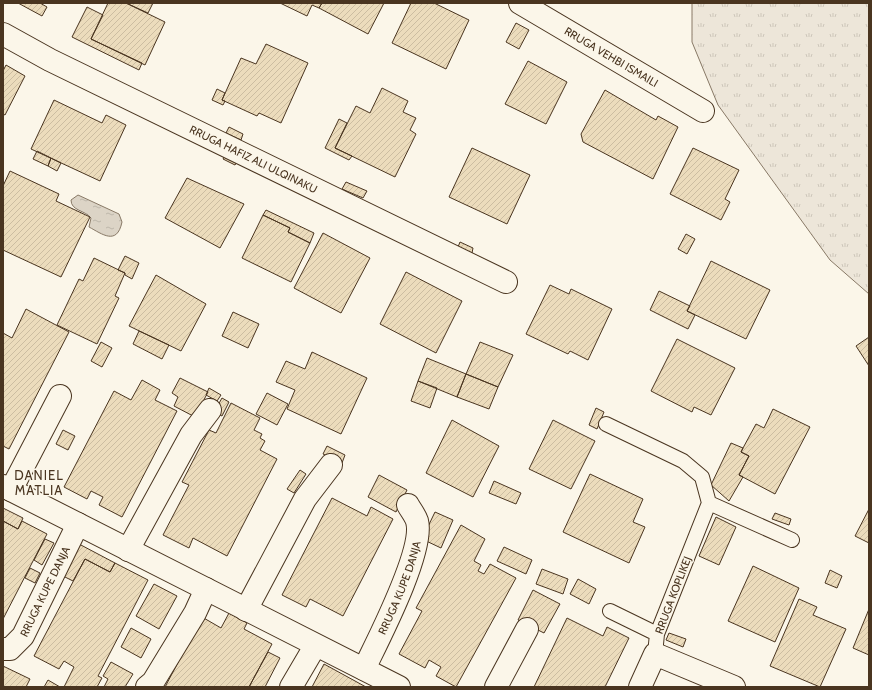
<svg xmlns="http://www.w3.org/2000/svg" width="872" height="690" viewBox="0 0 872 690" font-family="Cabin,sans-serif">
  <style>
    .grass { fill: url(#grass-tufts); stroke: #887966 }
    .water { fill: url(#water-ripples); stroke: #887966 }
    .building { fill: url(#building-hatch); stroke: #4a3520 }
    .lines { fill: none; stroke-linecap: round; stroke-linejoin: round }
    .lane-casing { stroke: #4a3520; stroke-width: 16 }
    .street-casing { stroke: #4a3520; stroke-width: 24 }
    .lane { stroke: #fbf6e9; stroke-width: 14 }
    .street { stroke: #fbf6e9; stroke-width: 22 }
    .labels { text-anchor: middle; stroke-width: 3; stroke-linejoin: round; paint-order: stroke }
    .street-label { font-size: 11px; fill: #4a3520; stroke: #fbf6e9 }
    .quarter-label { font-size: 13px; letter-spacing: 1px; fill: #4a3520; stroke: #fbf6e9 }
  </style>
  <defs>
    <pattern id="grass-tufts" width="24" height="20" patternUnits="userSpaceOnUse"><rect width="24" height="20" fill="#ede6d9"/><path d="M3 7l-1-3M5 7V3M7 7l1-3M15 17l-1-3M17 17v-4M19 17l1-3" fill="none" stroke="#cdc6ba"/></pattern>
    <pattern id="water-ripples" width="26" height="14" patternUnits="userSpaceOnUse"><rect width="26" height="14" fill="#dcd4c6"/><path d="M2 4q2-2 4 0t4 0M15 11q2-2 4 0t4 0" fill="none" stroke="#beb7aa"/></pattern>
    <pattern id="building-hatch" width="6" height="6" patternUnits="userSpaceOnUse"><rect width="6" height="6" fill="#ecdcbc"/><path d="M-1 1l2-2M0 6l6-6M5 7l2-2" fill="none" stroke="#ccbda1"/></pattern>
  </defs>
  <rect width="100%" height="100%" fill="#fbf6e9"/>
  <path class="grass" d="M692,3h177v291l-39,-34 -112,-155 -26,-63z"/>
  <path class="water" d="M78,195l41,19 3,8c-5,24 -20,12 -33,5l2,-9c-6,-8 -20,-7 -20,-18z"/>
  <path class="building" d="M18,3h22l7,4 -5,9z
    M108,3h18l39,19 -20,43 -54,-26z
    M126,3h27l-5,10z
    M280,3h42l-3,5 -7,-3 -5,11z
    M322,3h62l-16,31 -49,-26z
    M411,3h23l35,17 -23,49 -54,-26z
    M87,7l16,8 -12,24 51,24 -3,7 -67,-33z
    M516,23l13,7 -10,19 -13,-7z
    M266,44l42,19 -27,60 -22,-10 -2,3 -35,-16 19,-42 15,6z
    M528,61l39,21 -21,42 -41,-20z
    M6,65l19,11 -20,39 -2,-1v-43z
    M382,88l26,13 -5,11 13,6 -6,12 6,4 -21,43 -60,-29 21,-42 14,7z
    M217,89l8,4 -3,7 3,1 -2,4 -11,-5z
    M605,90l51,30 2,-4 20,11 -25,52 -70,-37 -2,-8z
    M54,100l48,23 4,-8 20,10 -26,56 -69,-32z
    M339,119l8,4 -12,25 17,8 -3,4 -24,-12z
    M229,127l14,7 -2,6 -15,-7z
    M472,148l58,27 -23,49 -58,-27z
    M693,148l46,22 -14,29 5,3 -9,18 -51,-26z
    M37,151l14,7 -3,8 -15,-7z
    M226,154l12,6 -3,5 -12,-6z
    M51,158l10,5 -4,8 -9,-5z
    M10,171l49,23 -3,7 34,16 -29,60 -58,-27v-64z
    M187,178l57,26 -24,44 -55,-30z
    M346,182l21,9 -4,7 -21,-9z
    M266,210l48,23 -4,10 -22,-11 2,-4 -27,-13z
    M263,215l27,13 -2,4 22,11 -19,39 -49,-24z
    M323,233l47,25 -29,55 -47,-25z
    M686,234l9,5 -8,15 -9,-5z
    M460,242l13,6 -1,5 -14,-6z
    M125,256l14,7 -7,16 -7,-4v-2l-7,-3z
    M94,258l31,15 -10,23 4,2 -22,46 -40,-19 22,-46 4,2z
    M711,261l59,29 -24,49 -59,-28z
    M406,272l56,29 -26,52 -56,-29z
    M156,275l50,29 -25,47 -52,-25z
    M550,285l19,9 2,-5 41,20 -24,51 -18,-9 -2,3 -42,-20z
    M659,291l31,15 -3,5 8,4 -7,14 -38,-19z
    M26,309l43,23 -60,117 -6,-3v-113l9,5z
    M233,312l26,12 -11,24 -26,-12z
    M139,331l30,14 -7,14 -29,-15z
    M869,337v29l-13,-20z
    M677,339l58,29 -24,47 -17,-8 -2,5 -41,-21z
    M101,342l11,6 -10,19 -11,-6z
    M480,342l33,13 -15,32 -32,-13z
    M312,352l55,26 -26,56 -54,-25 8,-19 -19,-8 10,-21 19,8z
    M427,358l39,16 -9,23 -39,-16z
    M466,374l32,13 -9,22 -32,-12z
    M180,378l28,14 -13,25 -21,-11 4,-9 -6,-4z
    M142,380l18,10 -5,10 22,11 -55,106 -23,-12 4,-8 -12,-6 -4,8 -23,-12 50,-96 17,9z
    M418,381l19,7 -7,20 -19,-7z
    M209,388l12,7 -4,6 -11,-6z
    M267,393l21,11 -11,21 -21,-11z
    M222,398l7,4 -7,14 -8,-4z
    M231,403l29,15 -6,12 8,4 -2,4 5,3 -5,9 17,9 -50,97 -34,-18 -4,10 -26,-13 26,-50 -7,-3 27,-52 7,3z
    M596,408l8,4 -7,17 -8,-4z
    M773,409l37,18 -35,67 -36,-19 10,-19 -8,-4 2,-4 13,-24 8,4z
    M452,420l47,26 -26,51 -47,-24z
    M553,420l42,21 -24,48 -42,-20z
    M63,430l12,6 -7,14 -12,-6z
    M731,443l12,5 -2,4 8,4 -10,19 4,2 -14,24 -18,-16z
    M327,446l18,9 -3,8 -19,-9z
    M300,470l6,4 -12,19 -7,-4z
    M590,474l53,25 -10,23 12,5 -16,36 -66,-31z
    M379,475l28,15 -11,22 -28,-15z
    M494,481l27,12 -5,11 -27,-11z
    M332,498l35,18 4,-9 22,12 -50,97 -33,-17 -4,8 -24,-12z
    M3,508l20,10 -5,11 -15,-8z
    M869,509v34l-14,-7z
    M435,512l18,8 -12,28 -19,-9z
    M775,513l16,6 -2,6 -17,-6z
    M716,517l20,10 -17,38 -20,-9z
    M3,521l15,8 4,-8 25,13 -44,85z
    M461,525l24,14 -11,22 7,4 -3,6 6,3 6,-10 26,14 -60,109 -20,-11 5,-9 -12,-7 -4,8 -26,-14 23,-43 -6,-3z
    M45,539l9,4 -12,22 -8,-5z
    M79,544l36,19 -5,9 -25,-13 -12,22 -10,-5z
    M504,547l28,13 -6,14 -29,-13z
    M85,559l25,13 5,-9 33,17 -50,96 4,2 -5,9h-33l10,-20 -10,-6 -5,8 -25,-13z
    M753,566l46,22 -24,54 -47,-21z
    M30,568l10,5 -5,10 -10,-5z
    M542,569l26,10 -5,15 -27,-10z
    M830,570l12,6 -5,12 -12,-5z
    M578,579l18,10 -7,15 -19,-10z
    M154,584l23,12 -18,33 -23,-13z
    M533,590l27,14 -16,29 -26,-13z
    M799,599l18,8 -4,8 33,14 -26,58 -50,-21z
    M869,609v46l-16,-7z
    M229,613l18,10 -3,6 28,15 -23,43h-84l37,-70 19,11z
    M567,618l36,18 4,-9 22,11 -24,49h-71z
    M131,628l20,11 -10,19 -20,-11z
    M669,633l17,6 -3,8 -17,-7z
    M268,652l12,6 -15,29h-16z
    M111,662l22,12 -8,13h-21l4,-8 -5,-3z
    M324,664l42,23h-54z
    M3,666l27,13 -4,8h-23z
    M48,680l12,7h-16z"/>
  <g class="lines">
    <g class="lane-casing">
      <path id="lane" d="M606,424l77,37 19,16 7,26 -52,131 -2,20
        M709,503l83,37
        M610,611l47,23"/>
    </g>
    <g class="street-casing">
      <g id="street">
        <path id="s1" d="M520,3l183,108"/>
        <path id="s2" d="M3,34l47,26 456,222"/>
        <path d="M3,486l396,201"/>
        <path d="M11,490l49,-94"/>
        <path d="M128,550l63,-115 19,-25"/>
        <path d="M246,610l59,-111 26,-34"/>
        <path id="s3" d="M3,649h7l13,-13 55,-112"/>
        <path id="s4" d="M364,669c14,-29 61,-119 53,-148 -2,-6 -7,-12 -9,-16"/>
        <path d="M147,687l6,-5 42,-69 11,-24"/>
        <path d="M291,687l20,-34 3,-8"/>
        <path d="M496,687l31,-58"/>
        <path d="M640,687l15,-33 79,33"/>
      </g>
    </g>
    <use href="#lane" class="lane"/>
    <use href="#street" class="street"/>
  </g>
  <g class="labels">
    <g class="street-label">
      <text dy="4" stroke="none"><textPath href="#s1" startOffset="106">RRUGA VEHBI ISMAILI</textPath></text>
      <text dy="4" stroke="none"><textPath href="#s2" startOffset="280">RRUGA HAFIZ ALI ULQINAKU</textPath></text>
      <text dy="4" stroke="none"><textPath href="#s4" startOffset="89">RRUGA KUPE DANJA</textPath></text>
      <text dy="4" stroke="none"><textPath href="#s3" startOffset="75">RRUGA KUPE DANJA</textPath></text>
      <text transform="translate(673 595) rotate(-69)" y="4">RRUGA KOPLIKEJ</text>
    </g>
    <g class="quarter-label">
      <text x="39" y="480">DANIEL<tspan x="39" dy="15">MATLIA</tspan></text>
    </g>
  </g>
  <rect width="872" height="690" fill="none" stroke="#4a3520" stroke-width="8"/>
</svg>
